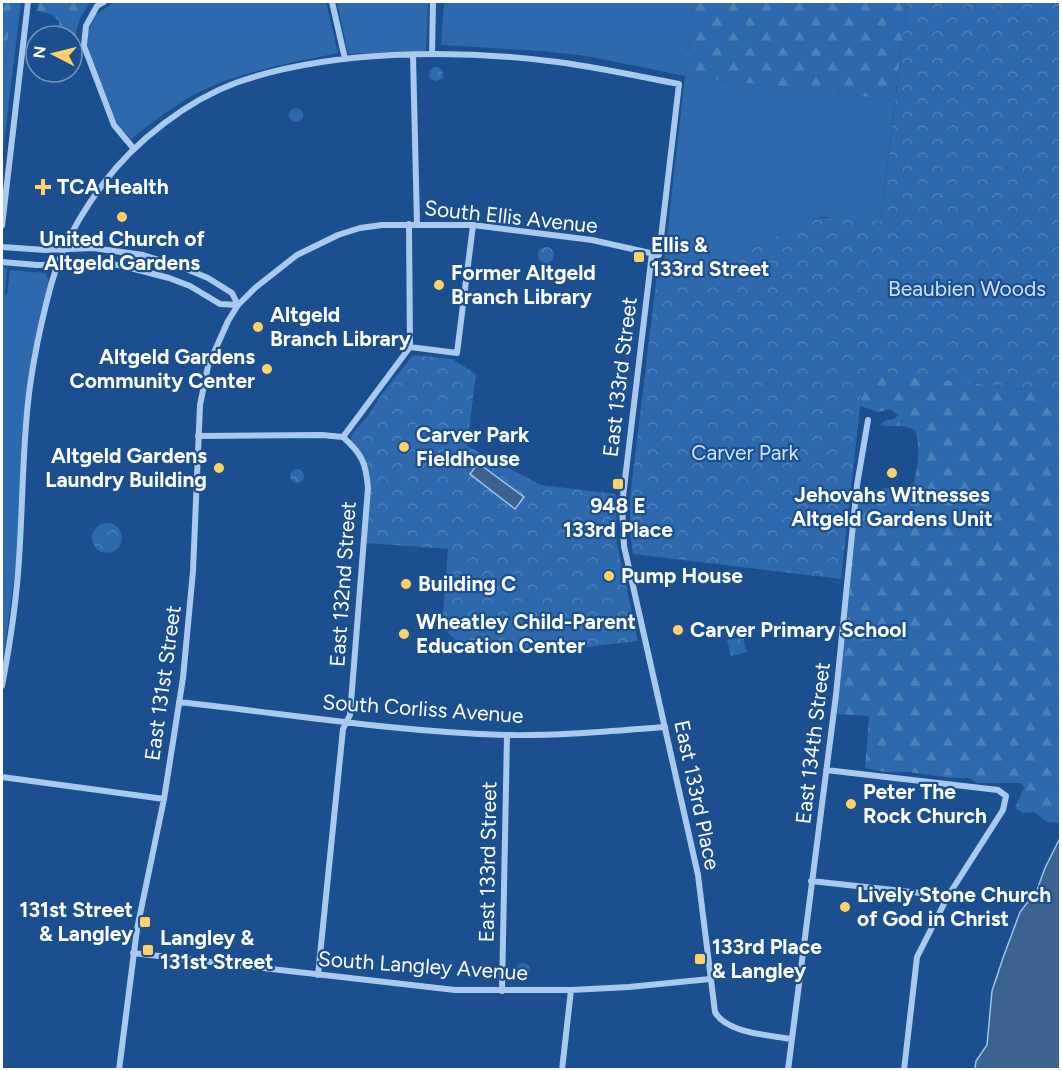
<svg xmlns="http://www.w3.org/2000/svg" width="1062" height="1071" viewBox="0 0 1062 1071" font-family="Figtree,sans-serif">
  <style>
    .green { fill: #2e69ad }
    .forest { fill: url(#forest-firs) }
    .park { fill: url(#park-crowns) }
    .water { fill: #3c6290; stroke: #9cc4f0; stroke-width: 1.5 }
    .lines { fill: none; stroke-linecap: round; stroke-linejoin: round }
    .street { stroke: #a9c9ee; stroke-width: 6 }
    .poi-dot { fill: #ffd166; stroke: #1b4f8f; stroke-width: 2 }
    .labels { text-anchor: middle; stroke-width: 4.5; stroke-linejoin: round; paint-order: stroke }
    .poi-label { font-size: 21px; font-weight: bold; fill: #fff; stroke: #1b4f8f; text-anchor: start }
    .street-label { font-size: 21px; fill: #fff; stroke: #1b4f8f }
    .park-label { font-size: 21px; fill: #cfe3fa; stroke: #1b4f8f }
  </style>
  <defs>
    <pattern id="forest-firs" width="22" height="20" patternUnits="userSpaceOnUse" patternTransform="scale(1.5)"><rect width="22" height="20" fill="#2e69ad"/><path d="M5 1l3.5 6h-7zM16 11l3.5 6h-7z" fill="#4d80b9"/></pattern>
    <pattern id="park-crowns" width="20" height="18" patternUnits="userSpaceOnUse" patternTransform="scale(1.5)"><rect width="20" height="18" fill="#2e69ad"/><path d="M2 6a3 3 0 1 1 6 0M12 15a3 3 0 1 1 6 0" fill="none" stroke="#4d80b9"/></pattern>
  </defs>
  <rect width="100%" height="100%" fill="#1b4f8f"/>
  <path class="green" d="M12,2h9l-19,157v-97h3z
    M114,2h212l12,51c-51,11 -104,19 -150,45 -20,12 -39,27 -57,41l-11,-12 -5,-9 -27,-70v-16l8,-17z
    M337,2h91l-2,49 -78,3z
    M444,2h249l-8,74 210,24 -14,121 -57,-4 -12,2 -72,36 -1,8c-28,7 -46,5 -75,0l21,-187 -99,-20 -44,-5 -101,-6z
    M2,267l5,1 -2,27h2l3,-25 35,3 4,8 -16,72 -7,42 -4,40 -6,128 -14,106z"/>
  <path class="forest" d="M2,2h10l-7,60h-3z
    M39,2h52c-15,18 -19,36 -12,58h-7v-24h-13v-15l-8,-7 -14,-3z
    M693,2h214l-12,98 -210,-24z
    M864,370l196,24v429l-13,-1 -13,-10 -11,1 -8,-5 9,-20 -3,-5h-43l-9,-5h-17l-44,-6h-22l-21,-4 4,-52 -32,-2 22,-216 5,-8 26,-2 13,2 11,-7c4,-18 6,-34 2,-52 -16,-10 -22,-2 -36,-6l6,-5 8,-1 4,-4 -8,-6 -11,3 -19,-6z"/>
  <path class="park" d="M907,2h153v392l-196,-24 -23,209 -208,-25 -3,-21v-36l28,-230 6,-4c29,5 46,7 75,0l1,-8 71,-36 29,-2 41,4z
    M429 74a7 7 0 1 1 14 0a7 7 0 1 1-14 0Z
    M289 115a7 7 0 1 1 14 0a7 7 0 1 1-14 0Z
    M538 255a8 8 0 1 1 16 0a8 8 0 1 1-16 0Z
    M413,355l39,4 24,15 -9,72 74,39 75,9 1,50 21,97 -103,12 -71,-5 -22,-21 6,-78 -83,-6 5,-68c-4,-13 -20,-29 -19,-40l17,-19 11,-18z
    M290 476a7 7 0 1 1 14 0a7 7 0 1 1-14 0Z
    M92 538a15 15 0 1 1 30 0a15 15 0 1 1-30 0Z
    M743,637l4,15 -16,4 -4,-16z
    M516 970a7 7 0 1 1 14 0a7 7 0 1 1-14 0Z"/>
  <path class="water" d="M478,463l46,34 -9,12 -45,-35z
    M1060,838v231h-85l1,-8 11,-16 5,-54 11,-33 17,-46 17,-22 8,-22z"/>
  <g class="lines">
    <path class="street" d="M104,2l-7,4 -11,20 -2,20 30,79 20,24
      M332,2l13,57
      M432,54l1,-52
      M413,55l4,169
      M2,226l26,-224
      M2,247l43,3 48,-2 50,7 41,13 24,10 24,15 6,12
      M652,253l-30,252 2,41 74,329 17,137c11,21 54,23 76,27
      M2,262l35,3 66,-1 16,1 50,13 21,8 30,18 18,1
      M410,347l47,6 16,-128
      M198,436l124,-1 21,2
      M2,686c7,-37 13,-75 16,-113 4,-49 4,-99 8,-148 3,-47 13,-95 25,-140 10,-36 30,-72 52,-101 32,-43 85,-84 135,-102 93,-32 215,-33 311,-21 44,5 87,15 130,23l-20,171 -67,-15 -119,-15h-91l-22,3 -22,7 -41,20 -42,33 -17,17 -10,16 -20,45 -8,39 -7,166 -10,107 -19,121 -27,130 -18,141
      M179,702c109,12 218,30 327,33 53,1 106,-4 159,-8
      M826,770l172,20 8,6 -3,14 -55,86 -31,61 -13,113
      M2,777l162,22
      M811,881l137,15
      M133,953l322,37h116l58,-3 81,-8
      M318,975l25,-246 7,-14 18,-227c-2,-25 -6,-34 -25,-51l67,-90 -1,-123
      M502,991l5,-256
      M562,1070l9,-80
      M788,1070l48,-375 21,-210 11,-65"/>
  </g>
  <g class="poi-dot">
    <path d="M40 178h6v6h6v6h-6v6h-6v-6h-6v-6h6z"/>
    <circle cx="122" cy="217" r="6"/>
    <rect x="633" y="251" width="12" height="12" rx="3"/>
    <circle cx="439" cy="285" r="6"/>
    <circle cx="258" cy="327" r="6"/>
    <circle cx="267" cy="369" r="6"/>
    <circle cx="404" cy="447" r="6"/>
    <circle cx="219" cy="468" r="6"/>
    <circle cx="892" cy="473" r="6"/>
    <rect x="612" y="478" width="12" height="12" rx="3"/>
    <circle cx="609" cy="576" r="6"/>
    <circle cx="406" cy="584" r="6"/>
    <circle cx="678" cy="630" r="6"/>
    <circle cx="404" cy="634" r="6"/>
    <circle cx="851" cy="804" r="6"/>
    <circle cx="845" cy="907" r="6"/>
    <rect x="139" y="916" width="12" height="12" rx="3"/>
    <rect x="142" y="944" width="12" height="12" rx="3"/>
    <rect x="694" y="953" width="12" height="12" rx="3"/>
  </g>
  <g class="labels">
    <g class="poi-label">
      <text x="57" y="194">TCA Health</text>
      <text x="122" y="246" text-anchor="middle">United Church of<tspan x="122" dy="24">Altgeld Gardens</tspan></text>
      <text x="651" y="252">Ellis &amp;<tspan x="651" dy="24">133rd Street</tspan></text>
      <text x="451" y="280">Former Altgeld<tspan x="451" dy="24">Branch Library</tspan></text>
      <text x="270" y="322">Altgeld<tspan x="270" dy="24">Branch Library</tspan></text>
      <text x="255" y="364" text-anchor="end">Altgeld Gardens<tspan x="255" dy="24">Community Center</tspan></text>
      <text x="416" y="442">Carver Park<tspan x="416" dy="24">Fieldhouse</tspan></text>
      <text x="207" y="463" text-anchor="end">Altgeld Gardens<tspan x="207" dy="24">Laundry Building</tspan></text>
      <text x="892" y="502" text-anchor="middle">Jehovahs Witnesses<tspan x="892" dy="24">Altgeld Gardens Unit</tspan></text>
      <text x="618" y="513" text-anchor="middle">948 E<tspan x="618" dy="24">133rd Place</tspan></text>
      <text x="621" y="583">Pump House</text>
      <text x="418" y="591">Building C</text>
      <text x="416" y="629">Wheatley Child-Parent<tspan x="416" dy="24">Education Center</tspan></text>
      <text x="690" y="637">Carver Primary School</text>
      <text x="863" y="799">Peter The<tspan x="863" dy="24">Rock Church</tspan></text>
      <text x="857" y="902">Lively Stone Church<tspan x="857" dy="24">of God in Christ</tspan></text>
      <text x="133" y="917" text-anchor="end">131st Street<tspan x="133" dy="24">&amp; Langley</tspan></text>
      <text x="160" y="945">Langley &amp;<tspan x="160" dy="24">131st Street</tspan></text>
      <text x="712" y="954">133rd Place<tspan x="712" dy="24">&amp; Langley</tspan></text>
    </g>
    <g class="street-label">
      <text transform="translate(511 217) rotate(6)" y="7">South Ellis Avenue</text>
      <text transform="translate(620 377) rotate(-83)" y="7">East 133rd Street</text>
      <text transform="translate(343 584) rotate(-86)" y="7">East 132nd Street</text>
      <text transform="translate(163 683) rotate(-82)" y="7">East 131st Street</text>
      <text transform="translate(423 709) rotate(4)" y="7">South Corliss Avenue</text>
      <text transform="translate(813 743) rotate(-83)" y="7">East 134th Street</text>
      <text transform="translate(697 795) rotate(78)" y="7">East 133rd Place</text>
      <text transform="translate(488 862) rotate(-89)" y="7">East 133rd Street</text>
      <text transform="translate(423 966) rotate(4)" y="7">South Langley Avenue</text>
    </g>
    <g class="park-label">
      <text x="967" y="296">Beaubien Woods</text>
      <text x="745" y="460">Carver Park</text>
    </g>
  </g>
  <rect width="1062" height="1071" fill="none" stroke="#ffffff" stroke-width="6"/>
  <g transform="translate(54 54) rotate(277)"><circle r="28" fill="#1b4f8f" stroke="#7695bc" stroke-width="1.5"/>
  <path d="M0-4.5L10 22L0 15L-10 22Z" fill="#ffd166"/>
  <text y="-9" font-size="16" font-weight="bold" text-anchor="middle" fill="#ffffff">N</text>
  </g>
</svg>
